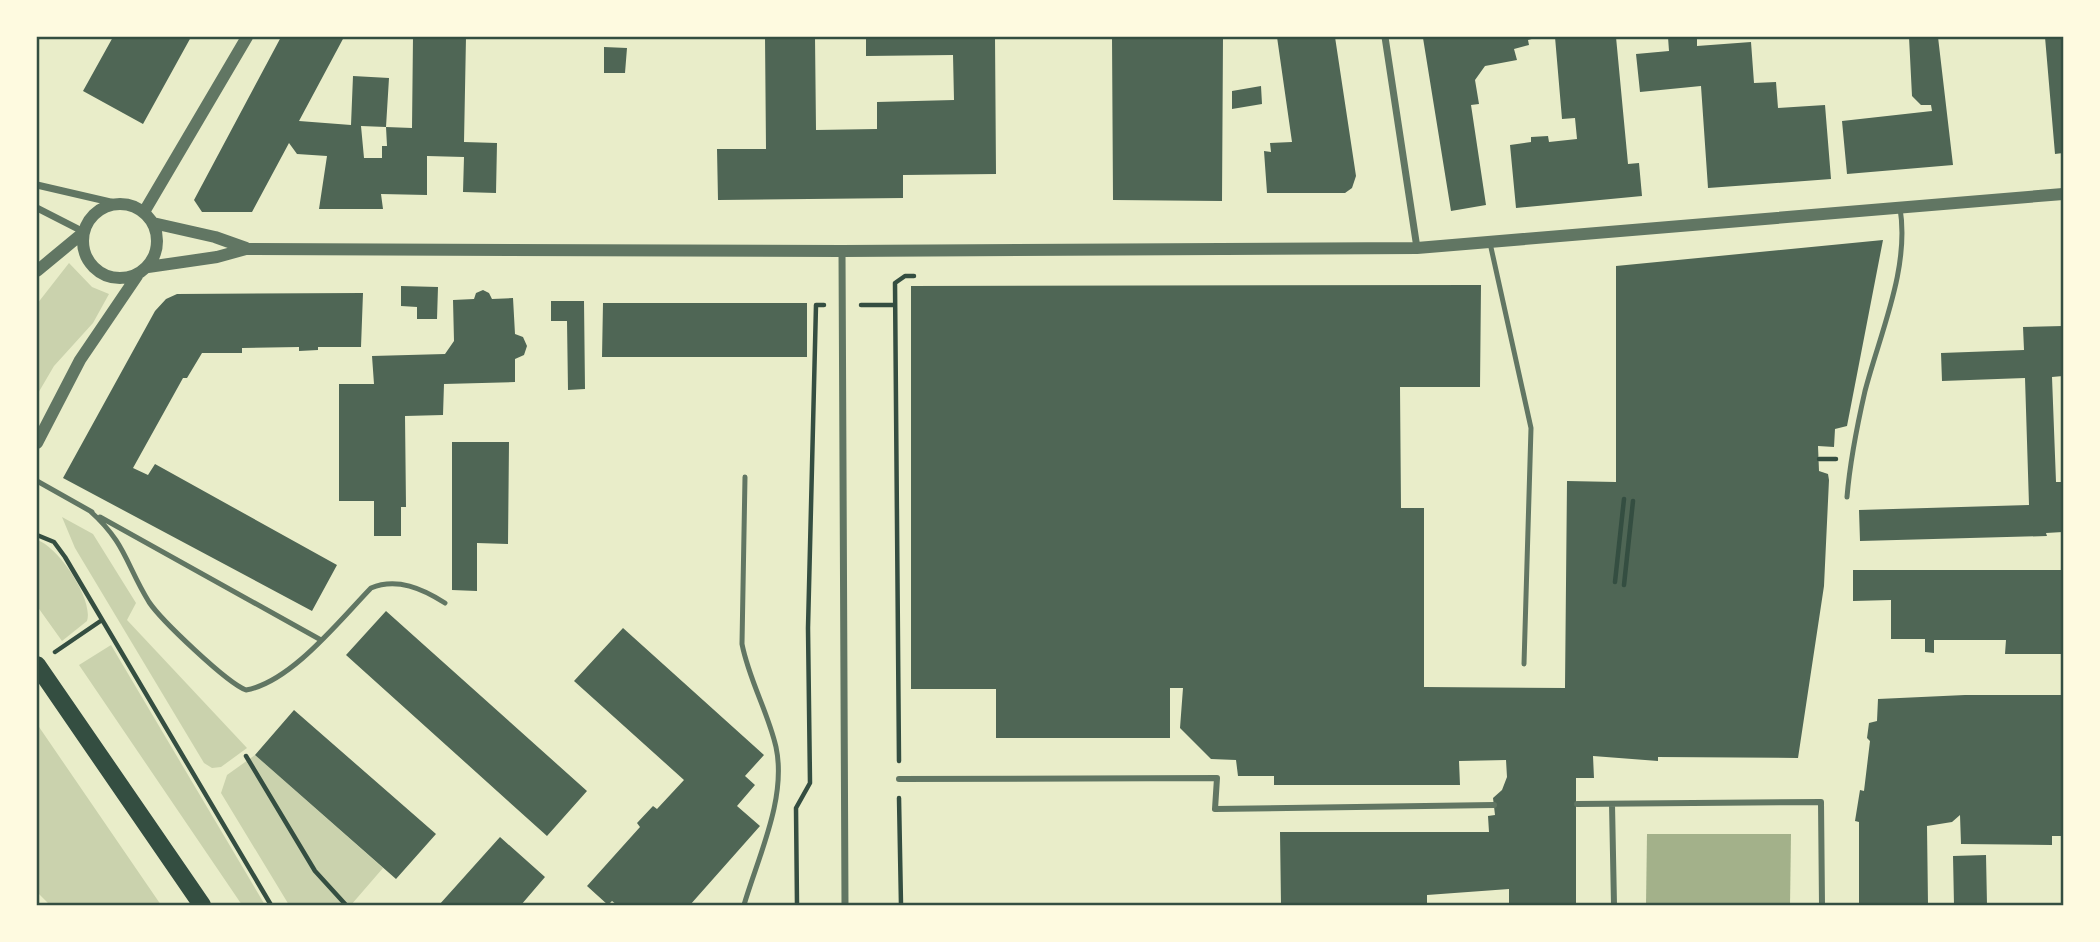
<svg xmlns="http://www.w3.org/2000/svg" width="2100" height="942" viewBox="0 0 2100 942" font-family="'Space Grotesk',sans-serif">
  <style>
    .green { fill: #cad2ad }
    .water { fill: #a3b18a }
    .building { fill: #4f6655 }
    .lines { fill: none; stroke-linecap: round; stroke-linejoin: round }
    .path { stroke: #344e41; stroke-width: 4.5 }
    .service { stroke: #617663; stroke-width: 5 }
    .pedestrian { stroke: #617663; stroke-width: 6 }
    .minor { stroke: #617663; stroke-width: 7 }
    .tertiary { stroke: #617663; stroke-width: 12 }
    .primary { stroke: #344e41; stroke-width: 18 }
    .neatline { fill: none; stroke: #344e41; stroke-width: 2.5 }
  </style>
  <rect width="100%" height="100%" fill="#e9edc9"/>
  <path class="green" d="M69,263l23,24 17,7 -16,29 -39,43 -17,29v-91z
    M62,517l31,17 43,69 -9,17 120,128 -26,19 -9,1 -8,-5 -129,-215z
    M37,540c21,6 57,60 50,81l-25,20 -25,-35z
    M111,645l154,260h-23l-163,-240z
    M37,724l124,181h-111l-13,-13z
    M255,755l128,113 -32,37h-62l-68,-112 6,-18z"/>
  <path class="water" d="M1647,834h144l-1,71h-144z"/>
  <path class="building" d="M113,37h78l-48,87 -60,-33z
    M281,37h63l-45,84 52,4 2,-49 36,2 -3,49 -25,-1 3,32h18v-12h5l-1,-19 26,1 1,-91h53l-2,105 33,1 -1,50 -33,-1 1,-35 -37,-1v39l-46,-1 2,15h-64l8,-53 -30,-2 -8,-11 -37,69h-50l-8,-12z
    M765,37h50l1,93 61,-1v-27l77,-2 -1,-45 -87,1v-19h129l1,137 -93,1v23l-185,2 -1,-51h49z
    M1112,37h111l-1,164 -109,-1z
    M1277,37h58l21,139 -4,12 -7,5h-78l-3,-42 7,1 -1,-9 22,-1z
    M1430,37h109l-11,3 1,5 -15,4 3,11 -32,6 -10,14 4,24 -8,1 15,100 -35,6 -28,-173z
    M1555,37h61l12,127 11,-1 3,33 -126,12 -6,-63 21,-3v-5l17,-1 1,6 28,-3 -2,-21 -13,1z
    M1668,37h29v9l54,-4 3,41 22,-1 2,26 47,-3 6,74 -123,9 -7,-102 -61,6 -4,-38 33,-3z
    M1909,37h29l15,128 -106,9 -5,-53 90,-10 -1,-6h-10l-9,-9z
    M2045,37h18v116l-8,1z
    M604,47l23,1 -2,25h-21z
    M1261,86l1,18 -30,5v-18z
    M1883,240l-36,186 -12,3 -1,18 -16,-1 1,25 9,3 1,6 -5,106 -26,172 -140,-1v4l-65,-5 1,22h-18v127h-67v-16l-82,6v10h-146l-1,-73h209l-1,-16 7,-1 -2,-17 9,-8 5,-13 -1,-17 -47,1 1,24h-186v-9h-36l-2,-16 -25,-1 -31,-31 3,-40h-13v50h-174v-49h-85v-403l570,-1 -1,102h-80l1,121h23v179l141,1 2,-207 49,1v-216z
    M401,286l37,1 -1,32h-20v-12l-16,-1z
    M483,290l6,3 3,6 21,-1 2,36 8,3 4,9 -3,9 -9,4v23l-71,2 -1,31 -38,1 1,91h-5v29h-27v-35h-35v-117h35l-2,-28 73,-2 9,-13 -1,-41 21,-1 2,-6z
    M363,293l-2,54h-43v3l-19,1v-4l-57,1v5h-40l-15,25h-4l-50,90 15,7 7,-11 182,101 -25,46 -249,-133 92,-167 11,-12 11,-5z
    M551,301h33l1,88 -17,1 -1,-69h-16z
    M603,303h204v54h-205z
    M2063,326v50l-11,1 4,105h7v50l-17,1 1,3 -187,5 -1,-31 170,-5 -4,-127 -83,3 -1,-28 83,-3 -1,-23z
    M452,442h57l-1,102 -31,-1v48l-25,-1z
    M1853,570h210v84h-58l1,-14h-72v13l-9,-1v-13h-34v-39l-38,1z
    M386,611l201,180 -40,45 -201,-181z
    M623,628l141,127 -19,21 10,9 -18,21 23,20 -70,79h-73l-5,-4 -4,4 -21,-19 53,-59 -3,-4 16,-17 4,3 27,-29 -110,-99z
    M1965,695h98v141h-11v9l-91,-1 -1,-29 -8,7 -25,4 1,79h-69v-83l-4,-1 5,-31 4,1 6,-50 -3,-3 2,-15 8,-2 1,-22z
    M294,710l142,124 -40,45 -141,-124z
    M500,837l45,40 -24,28h-82z
    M1986,855l1,50h-33l-1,-49z"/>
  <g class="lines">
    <path class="path" d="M861,305h33
      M1819,459h17
      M37,535l17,7 11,15 206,348
      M1615,582l9,-83
      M1624,585l9,-84
      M55,652l47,-32
      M246,756l69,115 31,34
      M899,761l-4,-478 10,-7h9
      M899,798l2,107
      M797,905l-1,-97 14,-25 -2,-155 8,-323h8"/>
    <path class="service" d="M1490,243l41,185 -7,236
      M37,481l55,31
      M1847,497c3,-36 10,-71 18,-106 15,-58 45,-123 35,-183
      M90,511c36,32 36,54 59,91 12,18 78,81 97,88 45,-8 93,-69 125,-102 26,-11 52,1 74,15
      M100,517l221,123
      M744,905c14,-48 43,-107 32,-158 -8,-35 -27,-67 -34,-103l3,-167"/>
    <path class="pedestrian" d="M899,779l318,-1 -2,31 279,-4
      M1577,804l244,-2 1,103
      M1612,804l2,101"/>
    <path class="minor" d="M1385,37l32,211
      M37,185l82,19
      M37,208l47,24
      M842,251l3,654"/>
    <path class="tertiary" d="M83 241a37 37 0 1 1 74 0a37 37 0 1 1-74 0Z
      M144,212l103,-175
      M153,223l62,14 31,11
      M148,267l69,-10 29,-8 596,2 575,-3 646,-54
      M37,271l47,-39
      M37,443l43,-83 57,-84"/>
    <path class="primary" d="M37,665l165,240"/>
  </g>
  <rect width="2100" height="942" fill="none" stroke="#fefae0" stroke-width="77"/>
  <rect x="38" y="38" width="2024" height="866" class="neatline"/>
</svg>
